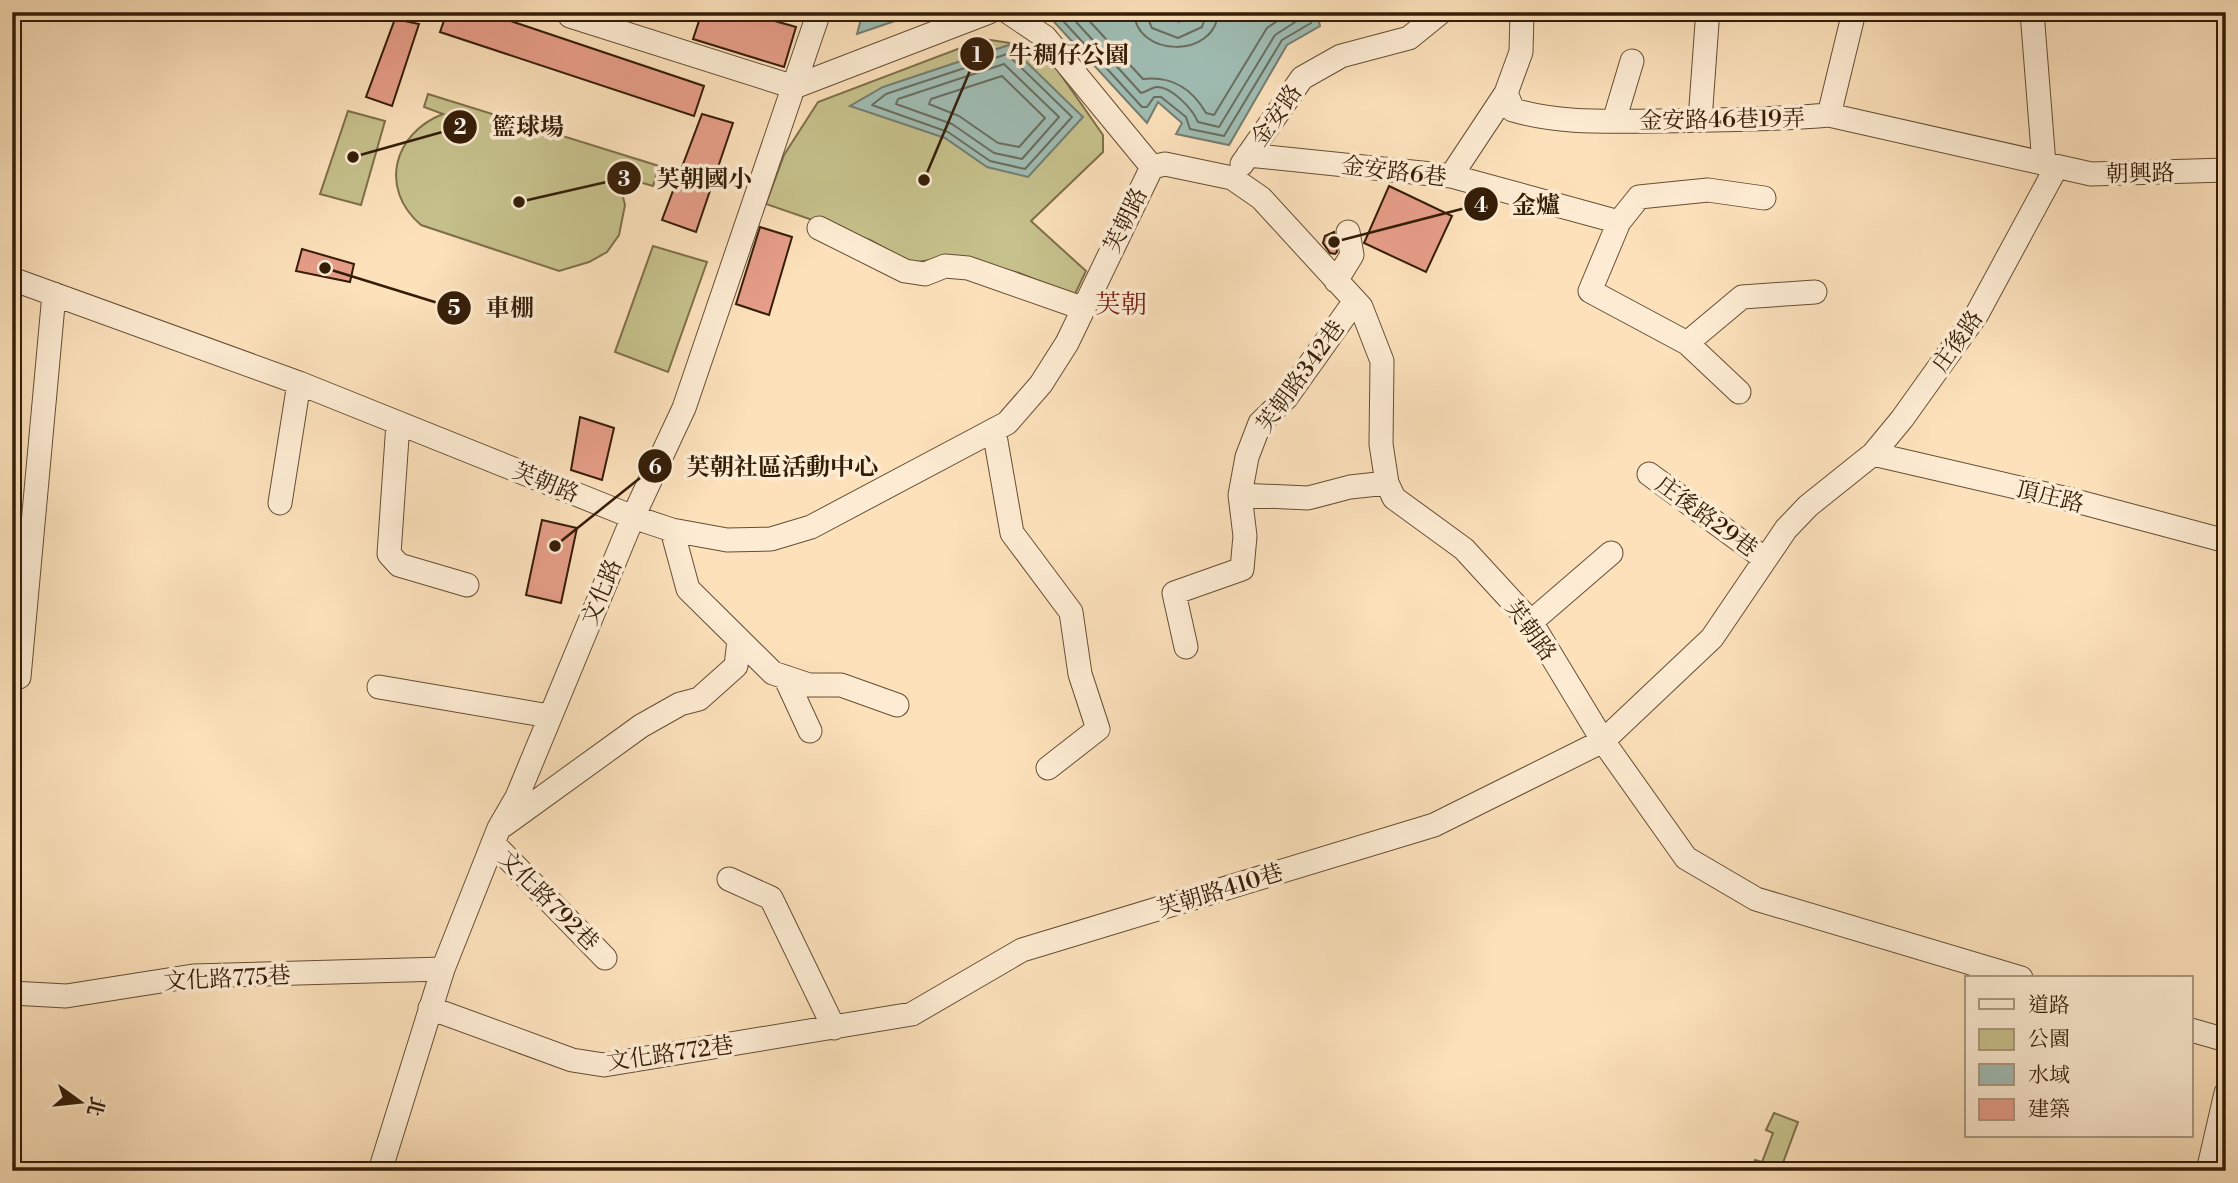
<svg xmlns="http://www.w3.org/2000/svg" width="2238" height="1183" viewBox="0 0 2238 1183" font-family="'Libre Bodoni','Noto Serif TC',serif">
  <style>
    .green { fill: #c6c18c; stroke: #7d6f4a; stroke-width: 2 }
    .water { fill: #9fbdb4; stroke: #747d6f; stroke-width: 2 }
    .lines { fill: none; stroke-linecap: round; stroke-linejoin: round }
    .shore { stroke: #6a6d5e; stroke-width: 2 }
    .building { fill: #e79e89; stroke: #341d07; stroke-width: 2 }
    .minor-casing { stroke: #664e34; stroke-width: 25 }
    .minor { stroke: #fdecd3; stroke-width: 23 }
    .labels { text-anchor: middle; stroke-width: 7; stroke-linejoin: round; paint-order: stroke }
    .street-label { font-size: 23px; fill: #341d07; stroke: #fdecd3 }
    .quarter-label { font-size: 26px; fill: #7a1f14; stroke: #fdecd3 }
    .leader { fill: none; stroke: #341d07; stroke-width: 2.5 }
    .callout-dot { fill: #341d07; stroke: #fdecd3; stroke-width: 2.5 }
    .mark-label { font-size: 21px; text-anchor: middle; font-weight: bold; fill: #fff }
    .callout-label { font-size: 24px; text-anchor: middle; font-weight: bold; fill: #341d07; stroke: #fdecd3; stroke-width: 7; stroke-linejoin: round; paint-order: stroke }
  </style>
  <rect width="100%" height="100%" fill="#fce1bb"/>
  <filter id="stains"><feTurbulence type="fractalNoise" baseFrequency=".00286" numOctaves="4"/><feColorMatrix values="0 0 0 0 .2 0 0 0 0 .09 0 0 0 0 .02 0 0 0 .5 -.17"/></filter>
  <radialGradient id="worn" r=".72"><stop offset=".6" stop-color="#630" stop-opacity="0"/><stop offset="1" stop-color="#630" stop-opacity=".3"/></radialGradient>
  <path class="green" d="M984,39l58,9 61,87v17l-72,69 55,50 -12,25 -55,-23 -66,-17 -41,7 -42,-23 -104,-36 18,-49 34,-53z
    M428,94l231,72 -6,20 -35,-10 7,29 -6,30 -12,17 -18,10 -30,9 -138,-46c-43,-37 -27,-92 22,-111l-19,-7z
    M348,111l37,10 -24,84 -41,-11z
    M653,246l54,16 -39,110 -53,-20z
    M1774,1113l24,9 -18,49h-29l4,-11 7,2 11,-29 -7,-3z"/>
  <path class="water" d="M863,12h58l-64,22z
    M1045,12h108l26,10 18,-10h120l3,14 -33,19 -58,100 -53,-11 6,-11 -24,-21 -11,21z
    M1009,45l74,72 -55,60 -41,-10 -42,-29 -95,-32 33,-19z"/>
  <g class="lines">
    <path class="shore" d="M1055,12l87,95h5l7,-10h7l25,20 4,12 34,7 58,-96 29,-17 -1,-11
      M1067,12l74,81c5,-1 10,-5 15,-6 16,-1 37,23 42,35l21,5 56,-92 25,-16 2,-7
      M1081,12l62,67c28,-3 48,8 63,34l8,2 53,-87 23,-16
      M1134,12c2,46 82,47 84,0
      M1145,12l7,16 26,10 24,-11 5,-15
      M1007,54l65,63 -47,52 -35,-8 -42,-29 -76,-27 14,-11z
      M1004,64l55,53 -37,42 -28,-6 -42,-29 -56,-20 2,-5z
      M1002,76l43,42 -26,29 -21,-4 -39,-27 -30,-12 2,-5z"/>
  </g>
  <path class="building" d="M447,12h37l220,74 -10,30 -254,-84z
    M702,12h41l53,15 -12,40 -91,-28z
    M395,19l24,5 -27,82 -26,-9z
    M702,114l31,9 -37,109 -34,-12z
    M1389,186l63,30 -26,56 -62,-29z
    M760,227l32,10 -23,78 -33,-11z
    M1334,232l3,20 -2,2 -5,-1 -7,-10 2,-7z
    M302,249l52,15 -4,18 -54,-11z
    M580,417l34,11 -12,52 -31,-10z
    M542,520l35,8 -16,75 -35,-8z"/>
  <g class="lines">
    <g class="minor-casing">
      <path id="minor" d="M1008,12l37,25 107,130
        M1854,12l-25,103 262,59 135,-4
        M2032,12l12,152
        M570,16l224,71
        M794,87l195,-75
        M1506,93l7,17c47,14 96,11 144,11 58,-1 115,-1 172,-6
        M1700,120l7,-97
        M1614,121l18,-60
        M1248,155l203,21 168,46 -29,69 97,52 55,-46 73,-5
        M1242,164l60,-86 39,-22 68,-18 32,-26
        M1152,167l13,-3 67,14 29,20 100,109 21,54 -1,83 6,39 7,15 70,51 67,73 72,119 83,117 70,41 265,79
        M1451,176l55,-83 15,-41 1,-40
        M1619,222l20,-25 69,-7 56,8
        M819,228l86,43 20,3 20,-8 23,2 114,40
        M12,279l287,104 334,134 39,13 55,10 44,-1 40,-12 196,-104 34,-39 26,-41 85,-176
        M1336,281l16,-26 -4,-23
        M1687,343l52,49
        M398,423l-9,131 10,11 68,20
        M994,430l18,103 59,79 9,62 18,55 -50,39
        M1873,454l199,46 154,41
        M1649,474l116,85
        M1240,495l68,3 42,-11 37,-4
        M280,503l19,-120
        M672,530l16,59 85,84 36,12h32l56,20
        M1531,622l80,-69
        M1186,647l-12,-54 68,-24 3,-33 -5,-41 7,-38 13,-34 26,-25 69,-97
        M19,677l35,-383
        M785,677l25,54
        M379,687l170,29
        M504,825l137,-99 39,-22 19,-5 37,-33 3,-25
        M493,843l112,115
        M729,879l42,19 63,130
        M12,993l54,3 127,-20 250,-7
        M430,1008l142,52 32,5 308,-51 110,-64 412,-125 169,-84 109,-103 74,-109 22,-23 65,-52 29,-35 75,-105 79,-146
        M2191,1030l35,10
        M380,1171l63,-202 56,-141 18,-31 116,-280 51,-109 135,-396
        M2208,1171l18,-78"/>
    </g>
    <use href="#minor" class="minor"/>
  </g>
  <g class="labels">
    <g class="street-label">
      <text transform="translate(1276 115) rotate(-55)" y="8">金安路</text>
      <text transform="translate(1722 119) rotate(-1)" y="8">金安路46巷19弄</text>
      <text transform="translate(1394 171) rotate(7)" y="8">金安路6巷</text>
      <text transform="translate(2140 173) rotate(-1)" y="8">朝興路</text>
      <text transform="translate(1125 220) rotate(-64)" y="8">芙朝路</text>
      <text transform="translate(1957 341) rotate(-55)" y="8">庄後路</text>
      <text transform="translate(1300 376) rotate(-54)" y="8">芙朝路342巷</text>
      <text transform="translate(546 482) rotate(22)" y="8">芙朝路</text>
      <text transform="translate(2050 496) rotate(14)" y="8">頂庄路</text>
      <text transform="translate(1707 516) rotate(36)" y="8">庄後路29巷</text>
      <text transform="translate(601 592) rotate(-67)" y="8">文化路</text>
      <text transform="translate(1531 630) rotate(54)" y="8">芙朝路</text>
      <text transform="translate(1220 890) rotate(-17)" y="8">芙朝路410巷</text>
      <text transform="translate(549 900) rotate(45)" y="8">文化路792巷</text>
      <text transform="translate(227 978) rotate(-3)" y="8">文化路775巷</text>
      <text transform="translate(670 1053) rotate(-8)" y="8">文化路772巷</text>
    </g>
    <g class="quarter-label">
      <text x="1121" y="313">芙朝</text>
    </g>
  </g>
  <path class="leader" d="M924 180L977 54M353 157L460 127M519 202L624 178M1334 242L1481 204M325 268L454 308M555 546L655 466"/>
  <g class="callout-dot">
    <circle cx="924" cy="180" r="7"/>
    <circle cx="353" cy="157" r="7"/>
    <circle cx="519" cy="202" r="7"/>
    <circle cx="1334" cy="242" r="7"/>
    <circle cx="325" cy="268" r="7"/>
    <circle cx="555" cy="546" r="7"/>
    <circle cx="977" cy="54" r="18"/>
    <circle cx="460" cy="127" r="18"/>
    <circle cx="624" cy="178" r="18"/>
    <circle cx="1481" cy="204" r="18"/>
    <circle cx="454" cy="308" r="18"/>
    <circle cx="655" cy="466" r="18"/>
  </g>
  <g class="mark-label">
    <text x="977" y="62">1</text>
    <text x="460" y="134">2</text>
    <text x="624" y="186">3</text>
    <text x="1481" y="212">4</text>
    <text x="454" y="315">5</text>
    <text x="655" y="474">6</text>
  </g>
  <g class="callout-label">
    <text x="1069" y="63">牛稠仔公園</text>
    <text x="528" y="135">籃球場</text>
    <text x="704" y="187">芙朝國小</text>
    <text x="1536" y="213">金爐</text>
    <text x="510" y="316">車棚</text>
    <text x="782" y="475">芙朝社區活動中心</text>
  </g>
  <rect width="2238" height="1183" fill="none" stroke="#fce1bb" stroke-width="42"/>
  <rect x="14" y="14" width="2210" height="1155" fill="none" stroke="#341d07" stroke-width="3.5"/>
  <rect x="21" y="21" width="2196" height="1141" fill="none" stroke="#341d07" stroke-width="2"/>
  <rect x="1965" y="976" width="228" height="161" fill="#fdecd3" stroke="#ad9981" stroke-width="2"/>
  <rect x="1979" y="999" width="35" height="10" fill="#fdecd3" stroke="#ad9981" stroke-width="2"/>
  <text x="2028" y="1012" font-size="21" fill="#341d07">道路</text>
  <rect x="1979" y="1029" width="35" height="21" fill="#c6c18c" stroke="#ad9981" stroke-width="2"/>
  <text x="2028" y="1046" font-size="21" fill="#341d07">公園</text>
  <rect x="1979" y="1064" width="35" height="21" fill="#9fbdb4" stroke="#ad9981" stroke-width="2"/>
  <text x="2028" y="1082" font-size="21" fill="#341d07">水域</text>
  <rect x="1979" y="1099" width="35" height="21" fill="#e79e89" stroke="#ad9981" stroke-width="2"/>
  <text x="2028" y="1116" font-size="21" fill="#341d07">建築</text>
  <g transform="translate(80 1102) rotate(105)" stroke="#fdecd3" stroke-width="5" paint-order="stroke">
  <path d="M0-5L12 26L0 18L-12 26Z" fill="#341d07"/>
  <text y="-10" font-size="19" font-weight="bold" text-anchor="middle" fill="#341d07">北</text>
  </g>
  <rect width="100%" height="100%" filter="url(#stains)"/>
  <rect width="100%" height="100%" fill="url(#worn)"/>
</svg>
